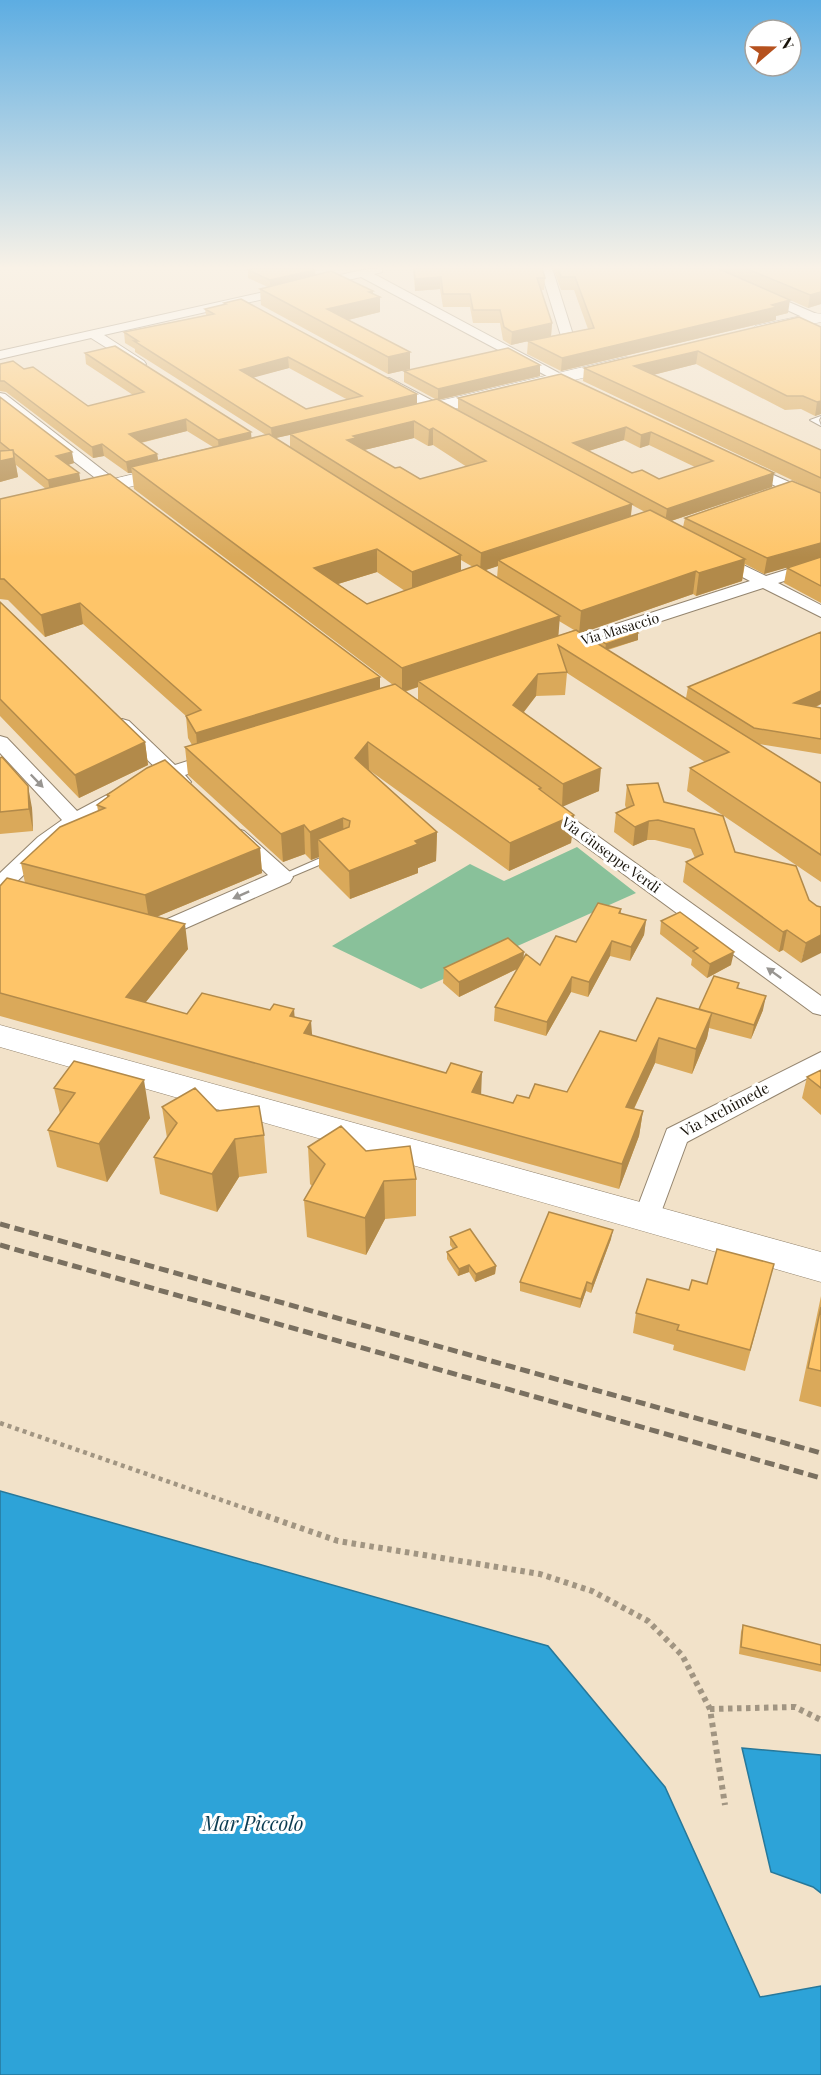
<svg xmlns="http://www.w3.org/2000/svg" width="821" height="2075" viewBox="0 0 821 2075" font-family="'Playfair Display',serif">
  <style>
    .green { fill: #89c19a }
    .water { fill: #2da3d8; stroke: #27789a; stroke-width: 1.5 }
    .lines { fill: none; stroke-linecap: round; stroke-linejoin: round }
    .lane-casing { stroke: #94856f; stroke-width: 2 }
    .street-casing { stroke: #94856f; stroke-width: 2 }
    .secondary-casing { stroke: #94856f; stroke-width: 1 }
    .path-far1 { stroke: #a19582; stroke-width: 4.5; stroke-dasharray: 4 4; stroke-linecap: butt }
    .path { stroke: #a19582; stroke-width: 6; stroke-dasharray: 4.5 4.5; stroke-linecap: butt }
    .lane { fill: #fff; fill-rule: evenodd }
    .street { fill: #fff; fill-rule: evenodd }
    .secondary { fill: #fff; fill-rule: evenodd }
    .rail { stroke: #7a7060; stroke-width: 5; stroke-dasharray: 10 5; stroke-linecap: butt }
    .wall { fill: #daa95a; fill-rule: evenodd }
    .shaded-wall { fill: #b28a4a }
    .building { fill: #fec569; stroke: #b28a4a; stroke-width: 1.5; fill-rule: evenodd }
    .oneway { fill: #989591 }
    .labels { text-anchor: middle; stroke-width: 6; stroke-linejoin: round; paint-order: stroke }
    .far-street-label { font-size: 14px; fill: #19140b; stroke: #fff }
    .street-label { font-size: 15px; fill: #19140b; stroke: #fff }
    .near-water-label { font-size: 20px; font-style: italic; fill: #0b3c52; stroke: #fff }
  </style>
  <rect width="100%" height="100%" fill="#f2e2c9"/>
  <path class="green" d="M577,847l59,46 -215,96 -89,-43 138,-82 34,17z"/>
  <path class="water" d="M0,1491l548,155 117,141 95,210 61,-11v89h-821z
    M742,1748l79,7v138l-8,-6 -42,-15z"/>
  <g class="lines">
    <g class="lane-casing">
      <path id="lane" d="M821,416l-2,4 2,6 -11,-6z
        M334,852l5,3 -1,2 -52,22 -4,1 -5,-3z"/>
    </g>
    <g class="street-casing">
      <path id="street" d="M382,268v4l-8,2 213,114 -2,3h-10l-214,-114 -257,58 40,26 2,3 -2,3 -5,1 -48,-30 -91,21v-8l362,-81z
        M540,268h12l22,70 -2,3 -31,7 -6,-4 2,-3 24,-5z
        M695,268h15l109,47 2,3 -6,4 -4,-1z
        M389,378l69,36 2,3 -7,4 -5,-1 -64,-35 -2,-3 2,-3z
        M0,393l5,1 126,98 3,3 -3,3h-10l-121,-94z
        M744,462l77,34v11l-82,-38 -2,-3z
        M714,551l52,25 55,-17v10l-43,14 43,22v12l-58,-29 -197,64h-12l-3,-4 3,-4 196,-63 -42,-22 -2,-3 2,-3z
        M122,719l7,2 46,44 44,-14 7,2 3,4 -3,4 -41,14 6,7 -3,4h-14l-5,-5c-41,16 -79,37 -114,63 -14,11 -41,45 -55,49v-20l38,-36 24,-17 -62,-67v-17l7,2 70,73 45,-24 37,-16 -44,-42 -2,-4 2,-4z
        M546,802l7,2 268,192v19l-8,-2 -274,-201 -3,-4 3,-4z
        M237,829l7,2 46,41 3,5 -3,5 -124,55 -8,2 -15,-4 -3,-5 3,-5 13,-1 112,-49 -41,-40 3,-4z
        M821,1052v19l-134,71 -31,84 -10,3 -10,-3 -3,-7 34,-90z"/>
    </g>
    <g class="secondary-casing">
      <path id="secondary" d="M815,313l6,1v8l-60,13 -6,-1 -3,-4 3,-4z
        M626,357l6,1 3,4 -3,4 -228,55 -7,-2 -3,-4 3,-4z
        M176,464l7,2 3,4 -3,4 -183,44v-12z
        M0,1025l821,227v30l-821,-235z"/>
    </g>
    <path class="path-far1" d="M0,1423l253,88"/>
    <path class="path" d="M249,1510l89,31 202,33 52,17 56,30 34,34 28,54 15,96
      M710,1709l85,-2 26,13"/>
    <use href="#lane" class="lane"/>
    <use href="#street" class="street"/>
    <use href="#secondary" class="secondary"/>
    <path class="rail" d="M0,1224l821,229
      M0,1245l821,233"/>
  </g>
  <path class="wall" d="M413,268h129l3,10 -1,12h-3l11,33 -1,13 37,-7 -14,-39h-13l-8,-22h268v36l-13,4 -34,-15 14,20 -12,3v4l-215,51 -34,-17 1,-13 -17,4 -8,-5 -3,-17h-27l-3,-16h-27l-3,-18 -25,2z
    M248,270l68,5 57,16v2l7,19 -32,8 62,49 -22,5 -127,-69 -1,-16 8,-2 -20,-9z
    M224,303l193,101 20,-4 -33,-18v-11l136,-6v11l-102,24 20,11v-13l103,-24 211,113 -101,34 12,6 2,-9 126,-29 -228,-108 1,-13 215,-51 22,97 -6,2 -14,-7 -16,1 -89,-46 -43,11 168,75v153l-37,-20 3,-15 20,-7 -43,13 -19,-10 -3,17 -46,15 -3,-2 -112,39 15,9 1,-4 41,2 -30,10 78,48 2,-11 133,-55v72l-5,3 5,1v46l-62,-10 62,39v99l-134,-91 3,-23 15,-6 -138,-89 -2,22 -29,1 -12,16 75,79 -37,15 12,9 -3,28 -62,28 -140,-101 68,62 -1,29 -18,7v5l-68,26 -31,-31v-11l-8,3 -6,-6 -22,8 -95,-87 -3,-28 7,-2 -4,-7 -2,-22 -103,-92 -38,13 -37,-37 -8,-1v-100l46,-10 -30,-24 2,12 -18,5v-85l74,66 -6,2 11,8 1,8 300,196v12l13,-4 -259,-196 -2,-16h-4l-24,-17 -11,2 -87,-66 -6,-1v-27l24,5 64,37 45,-11 -47,-31 -1,-11 166,85 15,-3 -131,-83v-3l-10,-6 -1,-11 82,-17 -1,-6 19,-4zM289,368l59,32 -42,9 -53,-32zM187,431l26,16 -55,13 -1,-6 -16,-11zM290,435v13l-15,-10zM414,438l14,8 5,-1 34,22 -47,12 -25,-11 -31,-18zM624,440l16,8 9,-3 46,22 -36,12 -27,-6 -43,-22zM632,505l13,7 -14,4zM461,560l12,7 -12,4zM498,566l-1,12 -12,-8zM377,572l28,19 -38,13 -29,-20zM559,621l15,9 -16,6zM418,687v13l-13,-8z
    M0,602l145,140 3,23 -69,33 -79,-82z
    M0,758l32,50 1,23 -33,3z
    M627,785l37,17 71,50 82,54 -16,57 -18,-13 -4,2 -96,-70 3,-20 9,-4 -4,-9 -36,-9h-8l-14,6 -19,-14 2,-19 10,-5 -1,-3z
    M107,795l153,53 2,25 -106,44 32,32 -43,54 42,11 108,3 17,18 169,59 32,9 16,-5 38,-6 69,-51 63,-31 40,-27 -1,5 25,22 -12,29 -42,-11 -2,10 -15,36 -37,-11 -21,46 9,2 -4,25 -20,53 -619,-173v-130l25,-3 -4,-20 77,-52 -1,-6 10,-7z
    M621,909v5l25,6 -2,15 -14,26 -20,-5 -22,41 -17,-5 -25,44 -52,-15 1,-14 22,-38 -58,28 -16,-14 1,-15 80,-10 16,7 36,-23z
    M661,921l70,44 -24,13 -16,-13 1,-6 -32,-25z
    M74,1061l76,57 -43,64 -50,-15 -9,-37 12,-16 -6,-26z
    M821,1070v45l-19,-17 5,-21z
    M162,1107l55,4 47,24 3,38 -28,4 -22,35 -57,-18 -6,-37 13,-19z
    M308,1147l58,4 50,28v37l-31,3 -19,36 -59,-18 -3,-37 8,-14 -2,-2z
    M450,1237l46,29 -1,8 -20,8 -6,-10 -11,4 -11,-17v-7l6,-3 -3,-4z
    M611,1239l-20,54 -5,-2 -6,17 -60,-17v-9z
    M774,1264l-29,107 -72,-21 1,-5 -41,-12 3,-20 53,-23z
    M821,1296v111l-22,-6z
    M743,1625l78,20v27l-82,-18 2,-22z"/>
  <path class="shaded-wall" d="M315,270l1,8 -46,11v-9z
    M441,277l-1,12 -25,2v-12z
    M373,291v7l7,-1v15l-52,13 -1,-16z
    M821,292v12l-13,4 2,-13z
    M790,300l-2,13 -12,3v4l-215,51 1,-13z
    M552,323l-1,13 -40,9 1,-13z
    M698,351l-2,13 -63,16 1,-14z
    M410,352v17l-22,5v-17z
    M288,357l1,11 -48,13 -1,-11z
    M540,365v11l-102,24v-11z
    M417,394v11l-145,34 -1,-11z
    M821,401v13l-6,2 2,-14z
    M186,419l1,12 -56,14 -2,-11z
    M414,421v17l-58,14 -9,-12 6,-4z
    M626,427l-2,13 -52,16 1,-13z
    M433,428v17l-5,1 1,-16z
    M251,432l1,12 -33,8 -1,-12z
    M651,432l-2,13 -9,3 1,-13z
    M102,444l2,12 -11,2 -1,-11z
    M13,450l5,27 -18,5v-21z
    M72,452l2,11 -16,5 -2,-12z
    M157,454l2,12 -28,1 1,6h-4l-2,-11z
    M79,473l2,12 -31,7 -2,-12z
    M774,473l-2,14 -107,36 2,-14z
    M632,504l-2,18 -132,38v6l-18,6 1,-19z
    M821,543v15l-57,16 3,-16z
    M377,549v23l-62,19 -1,-23z
    M461,555v23l-49,18v-24z
    M745,559l-3,22 -46,15 3,-23z
    M696,571l-3,23 -114,40 2,-23z
    M80,603l3,21 -38,13 -4,-22z
    M560,616l-2,24 -140,41v6l-16,5v-24z
    M638,633v7l-33,10 1,-6z
    M538,674l-2,22 -24,31 1,-22z
    M380,677v22l-182,56 -2,-22z
    M821,691v13l-30,14 3,-15z
    M145,742l3,23 -69,33 -4,-23z
    M368,742l1,28 -14,-12z
    M601,768l-2,23 -37,16 1,-23z
    M28,786l4,22 1,23 -4,-22z
    M574,815l-3,28 -62,28 1,-28z
    M343,818l1,28 -26,-7 1,18 -8,3 -1,-28z
    M649,821l-2,19 -14,6 2,-19z
    M304,825l1,29 -22,8 -2,-28z
    M437,832l-1,29 -18,7v5l-68,26 -1,-28 66,-30z
    M260,848l2,25 -113,47 -4,-25z
    M646,920l-2,15 -14,26 1,-14z
    M185,924l3,25 -58,73 -4,-25z
    M787,930l-4,20 -4,2 4,-20z
    M821,935v18l-20,10 5,-20z
    M612,941l-2,15 -22,41 1,-15z
    M524,952l-1,14 -64,31v-15z
    M734,952l-3,13 -24,13 3,-14z
    M572,977l-1,15 -25,44 1,-14z
    M766,996l-3,14 -12,29 3,-14z
    M294,1009l2,25 -6,-18z
    M712,1013l-5,25 -15,36 4,-25z
    M311,1021l2,25 -9,-13z
    M659,1038l-4,25 -32,69 3,-25z
    M482,1072l-1,25 -9,-5z
    M144,1080l6,38 -43,64 -8,-38z
    M643,1111l-4,25 -20,53 3,-25z
    M235,1139l4,38 -22,35 -5,-38z
    M384,1181l1,38 -19,36 -1,-37z
    M613,1230l-2,9 -20,54 1,-9z
    M469,1265v7l-11,4 1,-7z
    M496,1266l-1,8 -20,8 1,-8z
    M587,1282l-1,9 -6,17 1,-9z"/>
  <path class="building" d="M256,268h55l4,2 -45,10 -22,-10z
    M414,268h128l3,10h-8l15,45 -40,9 -8,-5 -4,-17h-27l-3,-16h-27l-2,-17 -26,2z
    M558,268h159l73,32 -18,5 5,2 -215,51 -34,-17 66,-13 -19,-51h-14z
    M745,268h76v24l-11,3z
    M331,271l42,20 -4,1 11,5 -53,12 83,43 -22,5 -128,-68z
    M241,299l176,95 -146,34 -137,-87h4l-14,-9 90,-18 -9,-5 21,-5 -2,-1zM288,357l74,39 -56,13 -66,-39z
    M799,317l22,10v74l-4,1 -14,-6h-16l-89,-45 -64,15 187,84v28l-237,-110z
    M115,346l136,86 -33,8 -32,-21 -57,15 28,20 -31,8 -24,-18 -10,3 -88,-66h-4v-17l13,-3 11,8 9,-2 55,39 56,-14 -59,-39z
    M508,348l32,17 -102,24 -34,-18z
    M561,374l213,99 -107,36 -209,-111zM626,427l15,8 10,-3 62,29 -54,18 -17,-9 -10,3 -59,-30z
    M0,397l72,55 -16,4 23,17 -31,7 -34,-27 -1,-3h-3l-10,-8z
    M437,399l195,105 -151,49 -191,-119zM414,421l15,9 4,-2 53,33 -66,18 -20,-12 -5,1 -48,-28 9,-2 -3,-2z
    M269,434l192,121 -49,17 -35,-23 -63,19 53,36 110,-39 83,51 -158,52 -271,-201z
    M13,450l1,8 -14,3v-10z
    M110,474l270,203 -184,56 -10,-17 15,-6 -121,-107 -39,12 -37,-36h-4v-80z
    M792,481l29,12v50l-54,15 -82,-40z
    M650,510l95,49 -46,14 -3,-2 -115,40 -83,-51z
    M821,557v29l-34,-18z
    M0,602l145,140 -70,33 -75,-76z
    M630,627l8,6 -32,11 -9,-6z
    M576,630l245,153v72l-131,-87 39,-16 -171,-107 9,27 -29,2 -25,31 88,63 -38,16 -145,-103z
    M821,632v59l-27,12 27,5v31l-67,-11 -66,-41z
    M395,684l146,104 -2,1 35,26 -64,28 -142,-101 -13,16 82,74 -22,9 3,3 -69,27 -31,-32 31,-12 1,-6 -7,-3 -33,14 -6,-7 -23,9 -96,-87z
    M2,757l26,29 1,23 -29,3v-54z
    M165,760l95,88 -115,47 -124,-32 39,-36 45,-19 -8,-3 12,-9 -2,-1 40,-27z
    M658,783l6,19 59,14 12,36 61,14 13,34 8,6 4,1v28l-15,8 -19,-13 -4,2 -97,-70 17,-8 -9,-25 -36,-9 -9,1 -14,6 -19,-14 18,-8 -7,-20z
    M7,878l178,46 -59,73 61,17 15,-21 68,17 4,-6 20,5 -4,7 21,5 -7,12 142,40 5,-10 31,9 -10,20 41,11 4,-8 12,3 6,-14 32,8 33,-61 36,10 21,-43 55,15 -16,36 -37,-11 -33,69 17,4 -21,53 -622,-171v-107z
    M598,903l23,6 -2,4 27,7 -15,27 -19,-6 -23,41 -17,-5 -25,45 -52,-15 31,-53 14,11 16,-29 20,6z
    M680,912l54,40 -24,12 -17,-13 5,-3 -37,-27z
    M508,938l16,14 -65,30 -15,-14z
    M714,976l25,7 -2,5 29,8 -12,29 -55,-16z
    M74,1061l70,19 -45,64 -51,-14 27,-37 -21,-5z
    M821,1070v18l-14,-11z
    M195,1088l22,23 42,-5 5,29 -29,4 -23,35 -58,-17 23,-34 -15,-16z
    M341,1126l25,25 44,-5 6,33 -32,2 -19,37 -61,-18 21,-36 -17,-17z
    M549,1212l64,18 -21,54 -5,-2 -6,17 -61,-17z
    M470,1229l26,37 -20,8 -7,-9 -10,4 -12,-17 10,-5 -7,-10z
    M717,1249l57,15 -24,86 -73,-20 2,-5 -43,-12 11,-34 42,11 3,-10 15,4z
    M821,1307v64l-13,-3z
    M743,1625l78,20v20l-80,-18z"/>
  <defs><path id="oneway-solid" d="M-6-.8H1V-3.2L6.5 0L1 3.2V.8H-6Z" transform="scale(1.5)"/></defs>
  <g class="oneway">
    <use href="#oneway-solid" transform="translate(37 781) rotate(46)"/>
    <use href="#oneway-solid" transform="translate(241 895) rotate(156)"/>
    <use href="#oneway-solid" transform="translate(774 973) rotate(-144)"/>
  </g>
  <linearGradient id="sky" x2="0" y2="1"><stop stop-color="#5dade2"/><stop offset="0.48" stop-color="#f9f2e7"/><stop offset="1" stop-color="#f9f2e7" stop-opacity="0"/></linearGradient>
  <rect width="821" height="558" fill="url(#sky)"/>
  <g class="labels">
    <g class="far-street-label">
      <text transform="translate(620 629) rotate(-17)" y="5">Via Masaccio</text>
      <text transform="translate(611 855) rotate(36)" y="5">Via Giuseppe Verdi</text>
    </g>
    <g class="street-label">
      <text transform="translate(725 1110) rotate(-28)" y="5">Via Archimede</text>
    </g>
    <g class="near-water-label">
      <text x="253" y="1831">Mar Piccolo</text>
    </g>
  </g>
  <g transform="translate(773 48) rotate(70)"><circle r="28" fill="#ffffff" stroke="#a3a19d" stroke-width="1.5"/>
  <path d="M0-4.5L10 22L0 15L-10 22Z" fill="#b5511e"/>
  <text y="-9" font-size="16" font-weight="bold" text-anchor="middle" fill="#19140b">N</text>
  </g>
</svg>
